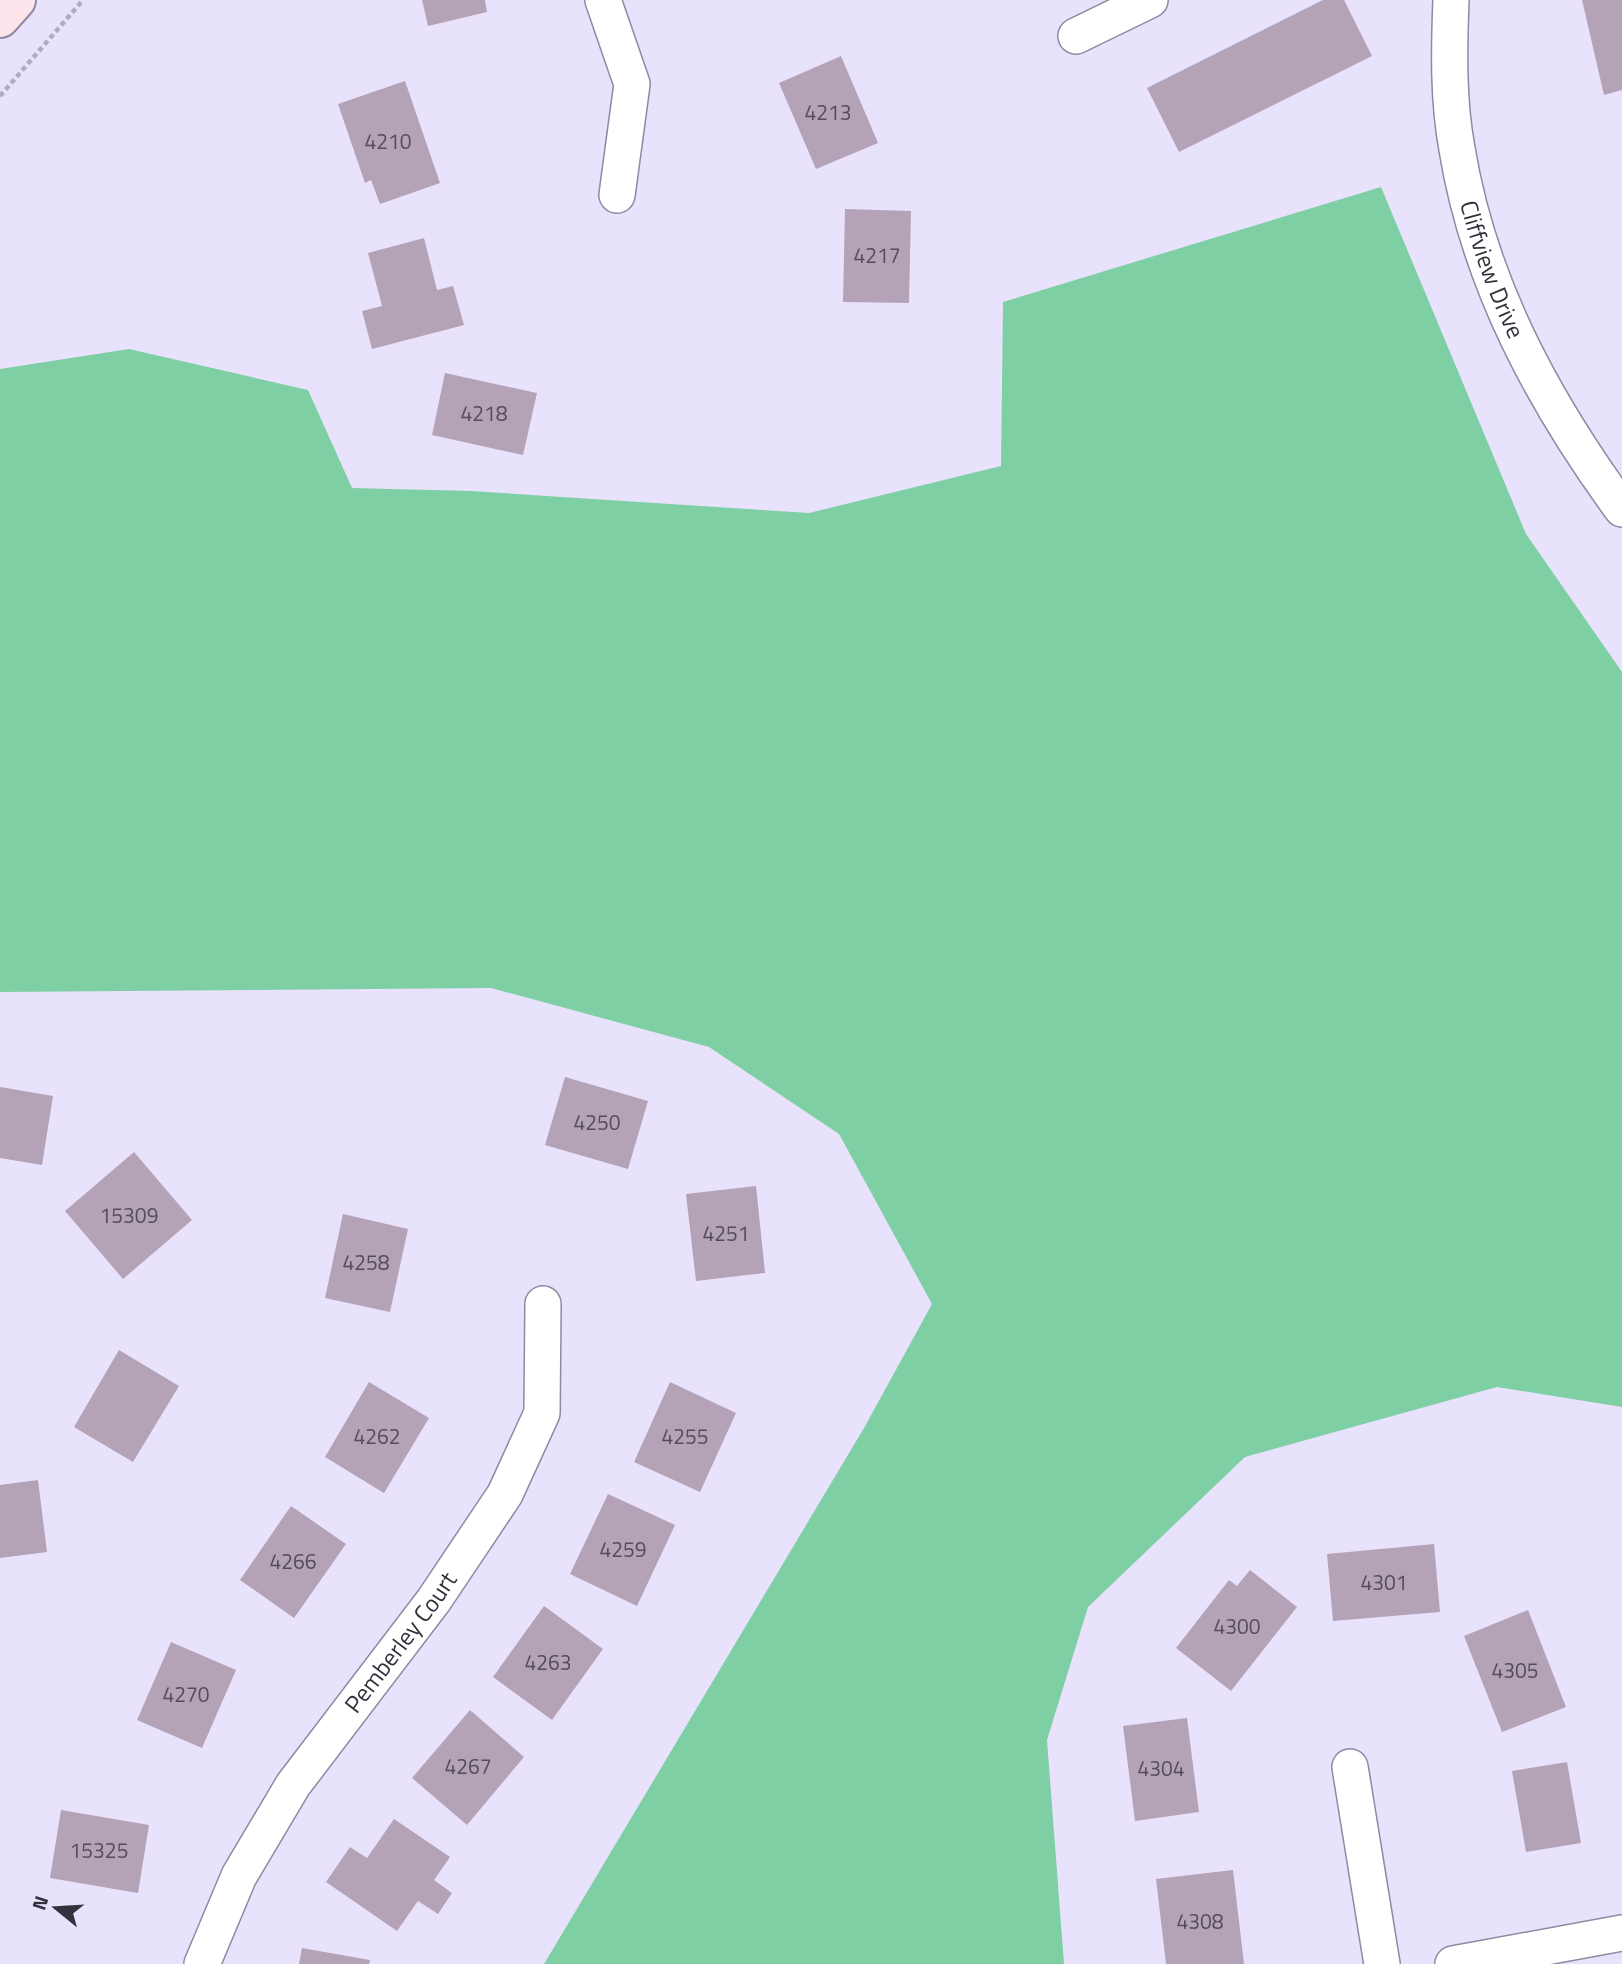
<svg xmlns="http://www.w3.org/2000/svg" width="1622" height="1964" viewBox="0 0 1622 1964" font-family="'Titillium Web',sans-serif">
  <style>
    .green { fill: #7fcfa4 }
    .building { fill: #b4a2b7 }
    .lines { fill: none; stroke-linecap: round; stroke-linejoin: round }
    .minor-casing { stroke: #8f89a1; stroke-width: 38 }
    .secondary-casing { stroke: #8f89a1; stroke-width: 42 }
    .path { stroke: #b1abc1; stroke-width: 4.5; stroke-dasharray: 5 3.5; stroke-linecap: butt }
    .minor { stroke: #fff; stroke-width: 35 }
    .secondary { stroke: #fee5ec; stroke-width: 38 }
    .labels { text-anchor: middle; stroke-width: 6; stroke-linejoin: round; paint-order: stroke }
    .number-label { font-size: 21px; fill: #534d5a }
    .street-label { font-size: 24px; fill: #33313b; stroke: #e9e2fd }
  </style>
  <rect width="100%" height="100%" fill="#e9e2fd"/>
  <path class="green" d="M1381,187l145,347 96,138v735l-125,-20 -252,70 -157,150 -41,133 17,224h-520l320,-536 68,-124 -93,-170 -130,-87 -218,-59 -491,4v-623l129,-20 179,41 44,98 119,3 338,22 192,-47 2,-164z"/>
  <path class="building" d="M422,0h63l2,12 -59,14z
    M1323,0h21l28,56 -193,96 -32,-64z
    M1582,0h40v90l-18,5z
    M841,56l37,87 -62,26 -37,-86z
    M405,81l35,102 -60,21 -9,-24 -6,3 -27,-79z
    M845,209l66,2 -2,92 -66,-1z
    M424,238l13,52 16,-4 11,39 -92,24 -10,-38 20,-5 -14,-53z
    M445,373l92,20 -14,62 -91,-20z
    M565,1077l83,24 -20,68 -83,-24z
    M0,1087l53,9 -11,69 -42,-7z
    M134,1152l58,68 -69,59 -58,-68z
    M756,1186l9,87 -69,8 -10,-87z
    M343,1214l65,15 -18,83 -65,-14z
    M119,1350l60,36 -46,76 -59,-35z
    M369,1382l60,36 -45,75 -59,-36z
    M670,1382l66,31 -36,79 -66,-30z
    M38,1480l9,72 -47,6v-73z
    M608,1494l67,31 -38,81 -67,-32z
    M291,1506l55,38 -52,74 -54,-38z
    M1434,1544l6,68 -107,9 -6,-67z
    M1250,1570l47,37 -66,84 -55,-43 53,-68 8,6z
    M544,1606l59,43 -51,71 -59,-43z
    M1528,1610l38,97 -64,25 -38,-96z
    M171,1642l65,28 -34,78 -65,-28z
    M470,1710l54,47 -57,68 -55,-47z
    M1187,1718l12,94 -64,9 -12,-95z
    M1567,1762l14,81 -55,9 -14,-81z
    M61,1810l88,15 -11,68 -88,-15z
    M394,1819l56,38 -16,23 18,13 -14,21 -20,-13 -21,30 -71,-49 24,-35 17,11z
    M1233,1870l11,94h-78l-10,-85z
    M302,1948l68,12 -1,4h-70z"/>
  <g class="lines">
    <g class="minor-casing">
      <g id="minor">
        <path d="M603,0l29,84 -15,111"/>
        <path id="s1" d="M1451,0c-2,50 -3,100 6,149 22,134 86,252 165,360"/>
        <path d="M1076,36l74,-36"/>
        <path d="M1350,1767l32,197"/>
        <path id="s2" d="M202,1964l37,-88 54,-91 141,-185 71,-106 37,-81 1,-109"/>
        <path d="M1453,1964l169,-31"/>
      </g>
    </g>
    <g class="secondary-casing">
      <path id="secondary" d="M0,18l16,-18"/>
    </g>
    <path class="path" d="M0,96l83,-96"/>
    <use href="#minor" class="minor"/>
    <use href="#secondary" class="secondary"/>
  </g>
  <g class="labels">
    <g class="number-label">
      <text x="828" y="120">4213</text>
      <text x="388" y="149">4210</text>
      <text x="877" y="263">4217</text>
      <text x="484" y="421">4218</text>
      <text x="597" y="1130">4250</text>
      <text x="129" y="1223">15309</text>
      <text x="726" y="1241">4251</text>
      <text x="366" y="1270">4258</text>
      <text x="377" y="1444">4262</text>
      <text x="685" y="1444">4255</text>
      <text x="623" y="1557">4259</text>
      <text x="293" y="1569">4266</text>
      <text x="1384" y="1590">4301</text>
      <text x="1237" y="1634">4300</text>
      <text x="548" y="1670">4263</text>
      <text x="1515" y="1678">4305</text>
      <text x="186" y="1702">4270</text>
      <text x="468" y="1774">4267</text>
      <text x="1161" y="1776">4304</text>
      <text x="99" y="1858">15325</text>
      <text x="1200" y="1929">4308</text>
    </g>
    <g class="street-label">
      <text dy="8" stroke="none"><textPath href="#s1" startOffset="275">Cliffview Drive</textPath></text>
      <text dy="8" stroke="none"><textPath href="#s2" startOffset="380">Pemberley Court</textPath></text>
    </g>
  </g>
  <g transform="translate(56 1908) rotate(288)" stroke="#e9e2fd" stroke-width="5" paint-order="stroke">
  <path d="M0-5L12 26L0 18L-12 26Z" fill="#33313b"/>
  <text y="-10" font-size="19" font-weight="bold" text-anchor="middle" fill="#33313b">N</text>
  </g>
</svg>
